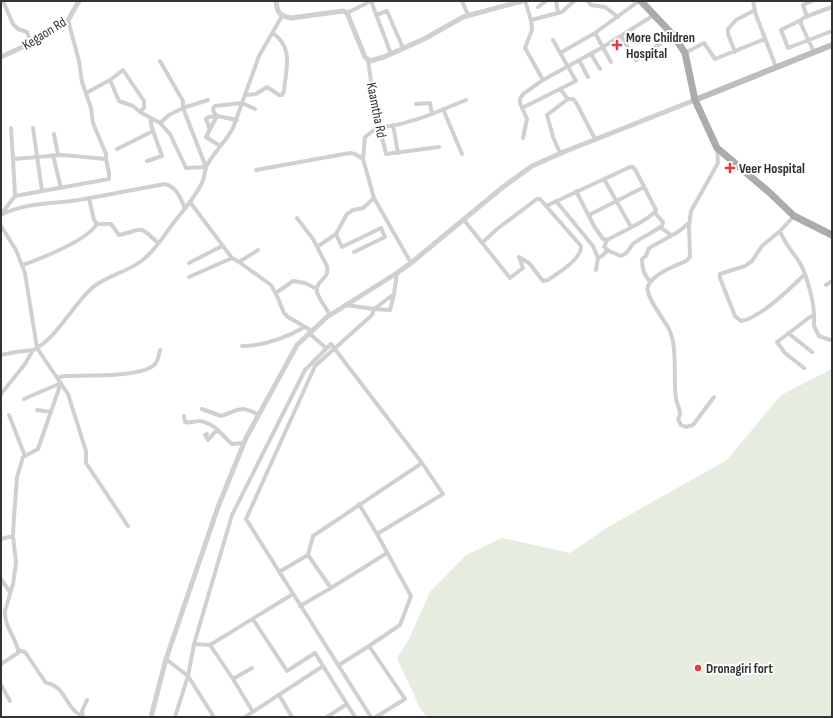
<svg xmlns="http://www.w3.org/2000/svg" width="833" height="718" viewBox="0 0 833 718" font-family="'Sofia Sans Condensed',sans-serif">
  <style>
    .green { fill: #e6ecdf }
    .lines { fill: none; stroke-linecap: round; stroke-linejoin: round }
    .minor { stroke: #d0d0d0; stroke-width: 4 }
    .tertiary { stroke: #d0d0d0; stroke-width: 5 }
    .secondary { stroke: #bdbdbd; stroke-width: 6 }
    .primary { stroke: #ababab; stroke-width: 7 }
    .poi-dot { fill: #e63946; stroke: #fff; stroke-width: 1.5 }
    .labels { text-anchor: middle; stroke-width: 4; stroke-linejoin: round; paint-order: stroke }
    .street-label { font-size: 14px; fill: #333; stroke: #fff }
    .poi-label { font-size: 14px; font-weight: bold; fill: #333; stroke: #fff; text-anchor: start }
  </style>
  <rect width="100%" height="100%" fill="#fff"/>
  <path class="green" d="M832,369v348h-405l-6,-7 -24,-52 11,-17 22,-49 36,-37 36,-17 68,15 38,-26 119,-67 54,-65z"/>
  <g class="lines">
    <path class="minor" d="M3,1l10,23 5,5 9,3 4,11
      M371,1l20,53
      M462,1l6,14
      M525,1l6,19 1,10 -7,18 18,32
      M556,1l2,12
      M588,1l3,4 14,2 13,10
      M753,1l3,14 20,52
      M538,7l8,-6
      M347,13l24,-12
      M376,15l11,-4 16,37
      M807,17l-4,-12 9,-4
      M68,20l11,41 3,21 9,26 2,15 13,31v5l-43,-4 -50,4 2,37 94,-17v-6l-3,-14
      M531,20l31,-8 12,-11
      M801,20l-20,10 7,18 44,-17
      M621,36l6,10
      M735,52l-7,-18v-5l8,-9 19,-10
      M814,52l-13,-28v-4l4,-3 27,-10
      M560,53l35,-20
      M685,53l19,-10 11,16 50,-20
      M591,54l9,15
      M368,60l9,63 2,3 7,28 53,-7
      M579,60l9,17
      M636,60l37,-25
      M611,62l-16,-29 44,-32
      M110,80l13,-10 21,31v7l-4,4
      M560,89l8,10 -21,16 6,22 7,16
      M86,93l24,-13 9,21 14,5 7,6 20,11 10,11 16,34 20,-1 -23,-59 25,-8
      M246,95l10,-1 11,-7 12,8h3l2,-4c2,-24 10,-42 -11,-58
      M568,99h5l4,5 18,35
      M522,108l54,-27 -23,-41
      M443,109l19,45
      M432,114l34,-14
      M160,123l9,-8 14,-7v-7l-23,-40
      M393,125l5,28
      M11,128l2,31
      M33,128l9,63
      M210,130l-4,-11 3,-2 8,-1c-3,-3 -6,-7 -2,-10l27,-3 13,6
      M54,134l4,21
      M523,138l4,-19 -7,-16v-4l3,-5 20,-14 60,-33 51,-32
      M220,146l-14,-9 11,-21 20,4
      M117,149l36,-18
      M53,155l8,33
      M147,161l15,-5 -11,-31v-7
      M256,170l94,-17 5,1 8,5
      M604,179l27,48
      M89,198l5,22 3,4h14l8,11c25,-5 18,-12 39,8
      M374,198l37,65
      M556,201l37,45 5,12 -2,12
      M190,202l42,56 7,4 19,-12
      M546,206l84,-39h3l3,4 20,39c-4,9 -39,24 -49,30l-4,-1 -9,-13 -18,-35
      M2,213l13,-17
      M1,215c24,-13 52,-11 78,-15 29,-5 57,-11 86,-16 12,3 15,14 20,24
      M589,215l55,-28
      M794,216l-14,15 -18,15 -10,15 -7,5 -25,8v4l15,38 6,5c19,-3 50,-33 64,-47
      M297,218l16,21 14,27c3,14 -12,14 -10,26 2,7 9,16 13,23
      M464,220l46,58 13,-10 -4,-11 10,6 14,18 5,-1c10,-7 34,-21 33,-34l-35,-40 -6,-7h-3l-40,30 -15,14
      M1,226l15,24 9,23 12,75c23,-15 35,-42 55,-60 15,-13 33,-15 48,-26 14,-10 24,-26 34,-40 10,-12 21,-25 28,-39 3,-6 2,-12 5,-18 8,-14 19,-24 26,-37l26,-72 23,-40
      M660,227l11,8
      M780,231c4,11 11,19 18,29 8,11 16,42 16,55l-4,2 -33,25 8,11 19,15
      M336,234l6,13 39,-19 4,9 -31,15
      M607,240l-3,7 5,4 12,5c10,-4 7,-8 13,-13 9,-6 19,-11 28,-17l1,-4 -8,-9
      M317,247l19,-13 11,-20 6,-4 10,-2 11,-10 -11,-39 2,-22 14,-11c10,3 43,-8 53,-12l-2,-11 -14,1
      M598,258l4,-2 6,-6
      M239,262l32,23 6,11 7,17 4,4 24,14
      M189,263l33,-17
      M23,265c19,-7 63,-24 74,-41
      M189,277l43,-19
      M650,282c-6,-8 -8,-13 -8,-23l4,-3 3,-8 29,-16 11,-9
      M826,285l6,-4
      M276,293l17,-12 12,2 12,6
      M346,305l28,4 16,1 4,-16 3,-21
      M814,315v11l5,10 11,4
      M309,333l17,15
      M788,333l24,19
      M242,346c23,0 43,-8 63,-19
      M1,355l15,-3 17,-2
      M57,378l8,-2c18,-1 78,2 90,-12 3,-3 4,-9 5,-14
      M1,394l24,-30 8,-14 4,-2 31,46 18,57v12l42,63
      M714,397l-21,28 -7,2 -5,-2 -3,-6c1,-2 2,-3 2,-5 0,-5 -3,-10 -4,-15 -3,-21 2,-51 -7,-70 -5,-10 -25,-34 -21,-43 5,-12 27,-20 38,-25l4,-4 -1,-31 2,-15 27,-48 -1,-14
      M24,399l37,-16
      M202,409l19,7c19,-6 18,-12 38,-1
      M37,410l14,2
      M9,415l16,41
      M184,416l1,6c6,2 13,-3 19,0 13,3 19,15 28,22l12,-1
      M207,434l-2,1 3,5 7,-8 4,-1
      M1,539l12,-3
      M308,555l23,33 56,-35
      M279,572l29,-17 5,-19 109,-73
      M1,579l9,13
      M300,606l31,-18
      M253,619l34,52 28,-18 40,64
      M194,644l16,1 83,-51
      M210,645l23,34 19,-11
      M18,650l7,2 21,31c20,2 20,28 37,33
      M166,659l22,17 26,41
      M1,664l17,-11v-3c-3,-14 -14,-24 -13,-39l8,-27 3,-21 -3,-27 1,-19 3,-40 6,-20 15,-8 2,-6 21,-60
      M339,665l30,-19
      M233,679l20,33
      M1,685l9,16
      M279,695l13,22
      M83,717l-1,-6 5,-11
      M175,717l13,-41 6,-32 38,-129 73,-145 26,-26 91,119 21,31 -66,40 -18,-30
      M245,717l78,-51
      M327,717l20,-13
      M371,717l-125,-198 69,-153 57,-51 2,-6 20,-15
      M376,717l29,-18 -36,-53 31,-21 11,-29 -34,-62"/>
    <path class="tertiary" d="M276,1c1,12 4,15 15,17l52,-7 4,2 18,44 5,4 14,-4 40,-18 39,-22 59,-16
      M1,57l30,-14 36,-21 12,-21
      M151,717l15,-58 52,-152 28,-69 51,-93 30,-28 70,-44 14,-10 92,-76 29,-21 34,-15 129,-51"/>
    <path class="secondary" d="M695,100l137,-55"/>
    <path class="primary" d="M641,1l32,34 12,18 10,47 22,48 53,45 24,23 38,19"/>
  </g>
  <g class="poi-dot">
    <path d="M615 39h4v4h4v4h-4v4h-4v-4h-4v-4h4z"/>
    <path d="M728 162h4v4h4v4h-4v4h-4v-4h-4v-4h4z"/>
    <circle cx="698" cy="668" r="4"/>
  </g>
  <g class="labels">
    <g class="street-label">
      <text transform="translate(44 33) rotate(-32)" y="5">Kegaon Rd</text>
      <text transform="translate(377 110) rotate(79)" y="5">Kaamtha Rd</text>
    </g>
    <g class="poi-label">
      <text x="626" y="42">More Children<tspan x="626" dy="16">Hospital</tspan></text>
      <text x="739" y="173">Veer Hospital</text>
      <text x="706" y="673">Dronagiri fort</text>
    </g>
  </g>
  <rect width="833" height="718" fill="none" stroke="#333333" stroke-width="4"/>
</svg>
